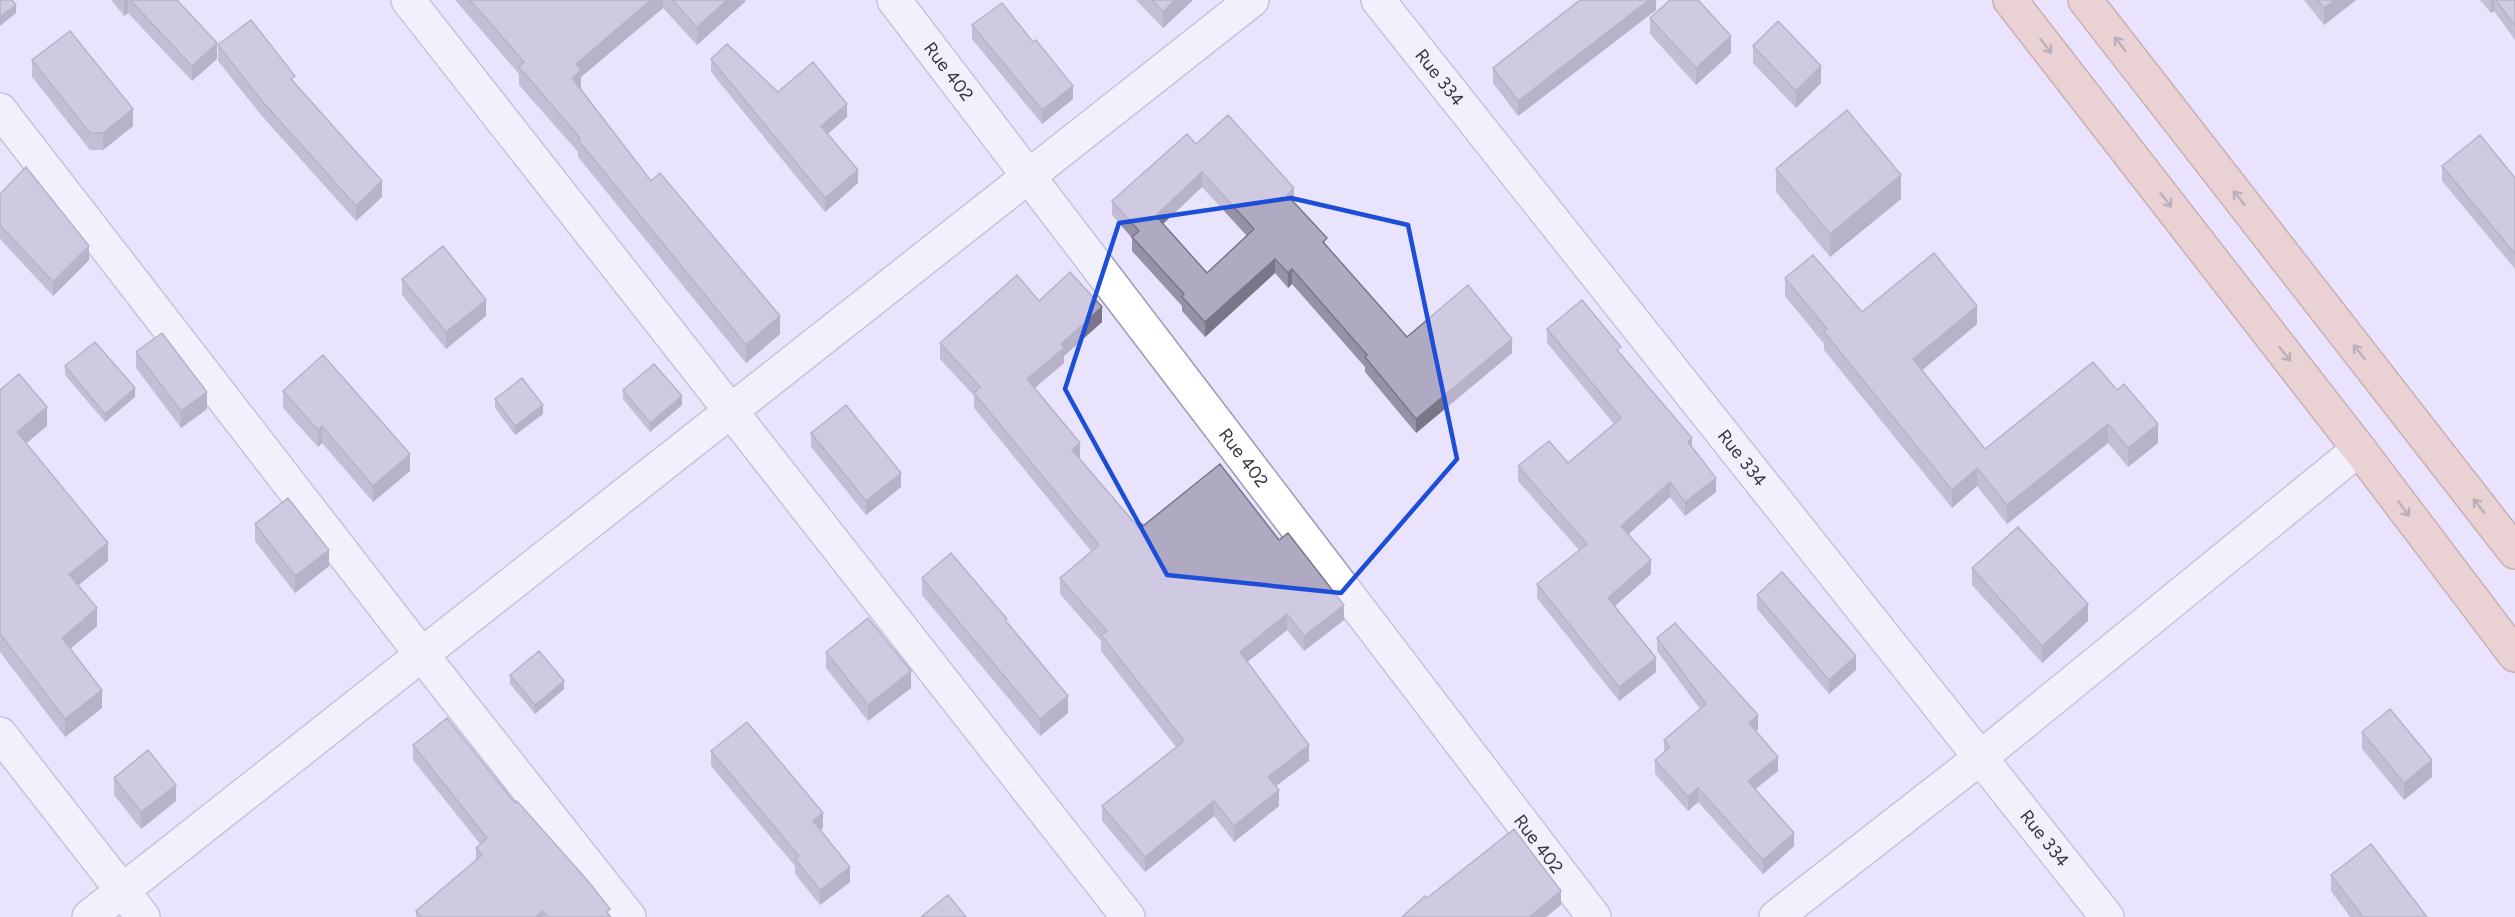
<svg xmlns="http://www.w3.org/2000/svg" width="2515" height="917" viewBox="0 0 2515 917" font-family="Figtree,sans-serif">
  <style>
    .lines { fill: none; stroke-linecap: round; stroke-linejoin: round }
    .minor-casing { stroke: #9e98b0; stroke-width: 36 }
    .major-casing { stroke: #a06f57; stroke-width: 36 }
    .minor { stroke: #fff; stroke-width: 33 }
    .major { stroke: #e8bba2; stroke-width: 33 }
    .wall { fill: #9691a7; fill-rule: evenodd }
    .shaded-wall { fill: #7a7688 }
    .building { fill: #afa9c2; stroke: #7a7688; stroke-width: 1.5; fill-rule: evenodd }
    .oneway { stroke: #87716c }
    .marked { fill: none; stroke: #1d4ed8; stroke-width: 4.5; stroke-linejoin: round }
    .labels { text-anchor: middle; stroke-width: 5; stroke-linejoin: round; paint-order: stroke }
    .street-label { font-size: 18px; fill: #37353f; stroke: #fff }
  </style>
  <rect width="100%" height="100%" fill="#eae3fd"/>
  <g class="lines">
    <g class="minor-casing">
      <g id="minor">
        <path d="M408,0l720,917"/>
        <path id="s1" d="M894,0l700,917"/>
        <path id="s2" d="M1378,0l729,917"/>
        <path d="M0,110l422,545 207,262"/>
        <path d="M0,734l143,183"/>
        <path d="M89,917l1163,-917"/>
        <path d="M1776,917l204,-159 379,-309"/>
      </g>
    </g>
    <g class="major-casing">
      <path id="major" d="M2010,0l349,449 156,206
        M2085,0l430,552"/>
    </g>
    <use href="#minor" class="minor"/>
    <use href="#major" class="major"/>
  </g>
  <path class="wall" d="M111,0h66l40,59 -25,22 -64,-68 -4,3z
    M455,0h291l-49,45 -34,-37 -82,69v11l-1,1 71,92 129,153 -34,29 -168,-206v-5l-59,-67v-11z
    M1136,0h57l-30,28z
    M1656,0v10l-138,106 -25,-33v-15z
    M2304,0h52l-32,25z
    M2480,0h35v40l-21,-29 -3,2z
    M1650,18l81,35 -35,32 -46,-51z
    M972,25l101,74 -31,25 -70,-85z
    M218,45l77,38 87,114 -26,24 -95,-106 -43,-54z
    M1753,46l68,37 -25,25 -43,-45z
    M711,59l67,33 69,25 -20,17 31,49 -33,29 -114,-140z
    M32,60l101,66 -30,24h-13l-58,-73z
    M1196,144l98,59 33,43 80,91 105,16 -96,80 -51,-61v-5l-73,-83 -4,4 -13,-15 -70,64 -23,-26v-5l-50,-55v-13l-20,-23v-14zM1202,187l45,49 -40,37 -44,-49z
    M2442,166l73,12v91l-73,-88z
    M1776,169l125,30 -71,58 -54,-65z
    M0,194l89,66 -36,36 -53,-57z
    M1785,278l77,34 115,12 -55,46 63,79 108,-87 65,81 -30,24 -20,-24 -101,81 -30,-38 -25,22 -128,-158v-6l-39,-48z
    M402,279l84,37 -40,33 -44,-54z
    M1039,301l63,21 -38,34v7l-29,25 45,71 58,68 5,-1 136,14 65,80 -40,31 -17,-21 -40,32 62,99 -33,25 3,20 -45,36 -20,-26 -69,56 -43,-51v-15l74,-59 -75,-96v-10l-41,-47v-16l31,-27 -117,-143v-12l-34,-37v-16z
    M1547,329l74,26 71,92 24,45 -31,24 -15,-19 -42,37 23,40 -36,32 41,66 -37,29 -82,-103v-14l42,-34 -61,-69v-15l50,-3 46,-39 -67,-81z
    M136,352l71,57 -26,19 -45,-60z
    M65,366l70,31 -30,25 -40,-47z
    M0,390l47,36 -21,17 82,118 -30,24 19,41 -27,23 32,59 -37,29 -65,-85z
    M623,390l59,15 -32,27 -27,-33z
    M283,391l127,80 -37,31 -51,-59 -4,4 -35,-39z
    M495,399l48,15 -28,21 -20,-27z
    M811,433l90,54 -35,28 -55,-68z
    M255,524l74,42 -34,27 -40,-52z
    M1972,568l116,53 -46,42 -70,-78z
    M922,578l146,135 -28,23 -118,-141z
    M1757,595l99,75 -27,24 -72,-85z
    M1657,638l101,91 -2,2 22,40 -23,18 39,57 -31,28 -65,-72 -10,9 -33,-37v-14l9,-8v-12l36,-31 -43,-58z
    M826,652l85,36 -43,33 -42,-53z
    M510,675l54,14 -29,25 -25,-30z
    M2362,732l70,45 -28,23 -42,-51z
    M413,745l102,58 96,114h-195v-6l60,-50v-13l4,-4 -67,-84z
    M711,751l112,77 -3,2 30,52 -30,23 -25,-31v-8l-84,-100z
    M114,778l62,23 -35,28 -27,-34z
    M2331,875l96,42h-77l-19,-26z"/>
  <path class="shaded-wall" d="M125,0h3v13l-4,3v-15z
    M651,0h12v8l-82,69v11l-9,8v-18l4,-14z
    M727,0l19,1 -49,44v-18z
    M1175,0h18l-30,28v-16z
    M1649,0h7v10l-138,106v-15z
    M2335,0h21l-32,25v-17z
    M2491,0h3v11l-3,2z
    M16,5v8l-16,13v-9z
    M1731,36v17l-35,32v-17z
    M217,43v16l-25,22v-15z
    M1821,66v17l-25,25v-17z
    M1073,86v13l-31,25v-14z
    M847,104v13l-26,23v-14z
    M133,109v17l-30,24v-17z
    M858,170v13l-33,29v-14z
    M1202,172v15l-51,48v-15z
    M1901,175v24l-71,58v-23z
    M382,181v16l-26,24v-15z
    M1294,188v15l-7,-8z
    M89,246v14l-36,36v-14z
    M1275,259v14l-70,64v-15z
    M1292,269v15l-4,4v-15z
    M486,300v16l-40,33v-17z
    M1977,306v18l-64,54v-19z
    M1102,307v15l-38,34v7l-37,31v-15l34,-35z
    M780,316v18l-34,29v-18z
    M1512,339v14l-96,80v-14z
    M135,388v9l-30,25v-8z
    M207,392v17l-26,19v-17z
    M682,396v9l-32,27v-9z
    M543,405v9l-28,21v-9z
    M47,407v19l-30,25v-19z
    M2108,424v19l-101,81v-19z
    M2158,424v19l-30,24v-19z
    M322,426v17l-4,4v-17z
    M1692,438v15l-4,-11z
    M1080,443v15l-8,7v-15z
    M410,454v17l-37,31v-16z
    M1977,468v18l-25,22v-18z
    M901,473v14l-35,28v-14z
    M1716,478v14l-31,24v-14z
    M1670,482v15l-49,44v-15z
    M108,543v18l-39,32v-19z
    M329,550v16l-34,27v-17z
    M1651,560v14l-43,38v-14z
    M2088,604v17l-46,42v-17z
    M1344,605v15l-40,31v-15z
    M97,608v18l-35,30v-18z
    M1287,614v16l-47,38v-16z
    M1856,656v14l-27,24v-14z
    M1656,658v14l-37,29v-14z
    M911,671v17l-43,33v-16z
    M564,681v8l-29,25v-9z
    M102,690v18l-37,29v-18z
    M1068,696v17l-28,23v-17z
    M1758,715v14l-9,8v-14z
    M1309,745v16l-41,31v-15z
    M1778,757v14l-30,24v-14z
    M2432,760v17l-28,23v-17z
    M176,785v16l-35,28v-17z
    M1698,788v14l-10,9v-14z
    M1279,790v16l-45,36v-16z
    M1214,801v15l-69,56v-15z
    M823,813v15l-10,9v-16z
    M1794,833v13l-31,28v-14z
    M850,867v15l-30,23v-15z
    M1561,891v14l-15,12h-17z
    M543,911v6h-7z"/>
  <path class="building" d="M0,0h12l4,5 -16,12z
    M130,0h47l40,43 -25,23z
    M470,0h181l-75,64 5,6 -9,8 79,103 9,-8 120,143 -34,29 -168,-205 2,-2 -61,-71 5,-5z
    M672,0h55l-30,27z
    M1152,0h23l-12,12z
    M1580,0h69l-131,101 -25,-33z
    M1670,0h28l33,36 -35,32 -46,-50z
    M2317,0h18l-11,8z
    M2496,0h19v26z
    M1002,3l31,39 3,-2 37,46 -31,24 -70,-85z
    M251,20l44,56 -4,3 91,102 -26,25 -95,-106 -43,-55z
    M1778,21l43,45 -25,25 -43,-45z
    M70,31l63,78 -30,24h-13l-58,-73z
    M727,44l51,48 35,-30 34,42 -26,22 37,44 -33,28 -114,-139z
    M1847,110l54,65 -71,59 -54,-65z
    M1228,115l66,73 -7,7 40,43 -4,4 84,95 61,-52 44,54 -96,80 -51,-62 2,-2 -75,-86 -4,4 -13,-14 -70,63 -23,-25 2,-3 -52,-57 7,-6 -27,-30 75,-67 9,10zM1202,172l52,57 -47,44 -51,-57 -5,4z
    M2480,135l35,43v76l-73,-88z
    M26,167l63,79 -36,36 -53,-57v-31z
    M443,246l43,54 -40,32 -44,-53z
    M1934,253l43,53 -64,53 72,90 108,-87 24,28 7,-6 34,40 -30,24 -20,-24 -101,81 -30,-37 -25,22 -128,-158 3,-3 -42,-51 28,-23 49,57z
    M1070,272l32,35 -41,37 3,4 -37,31 53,64 -8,7 66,77 4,-3 1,2 77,-62 59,76 9,-7 56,72 -40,31 -17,-22 -47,38 69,93 -41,32 11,13 -45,36 -20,-25 -69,56 -43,-51 82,-65 -83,-106 6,-4 -47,-53 39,-33 -125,-152 6,-6 -40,-44 77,-68 22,26z
    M1582,300l39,47 -4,3 75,88 -4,4 28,36 -31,24 -15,-20 -49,44 30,34 -43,38 48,60 -37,29 -82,-103 50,-40 -69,-78 31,-25 19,22 53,-45 -74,-89z
    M162,333l45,59 -26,19 -45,-59z
    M95,342l40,46 -30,26 -40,-48z
    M323,355l87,99 -37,32 -51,-60 -4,4 -35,-39z
    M654,364l28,32 -32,27 -27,-33z
    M19,374l28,33 -30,25 91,111 -39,31 28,34 -35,30 40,52 -37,29 -65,-85v-244z
    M522,378l21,27 -28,21 -20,-27z
    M846,405l55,68 -35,28 -55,-68z
    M288,498l41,52 -34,26 -40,-52z
    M2018,527l70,77 -46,42 -70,-78z
    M951,553l56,66 -2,1 63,76 -28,23 -118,-141z
    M1782,572l74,84 -27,24 -72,-85z
    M868,618l43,53 -43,34 -42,-53z
    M1675,623l83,92 -9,8 29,34 -30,24 46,52 -31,27 -65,-72 -10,9 -33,-37 15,-13 -6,-7 42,-36 -49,-66z
    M539,651l25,30 -29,24 -25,-30z
    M2390,709l42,51 -28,23 -42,-51z
    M447,718l68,85 2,-2 71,80 22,28 -3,3 4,5h-63l-5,-6 -7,6h-115l-5,-6 66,-56 -6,-7 11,-10 -74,-93z
    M747,722l76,91 -10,8 37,46 -30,23 -25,-31 4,-3 -88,-105z
    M148,750l28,35 -35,27 -27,-34z
    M1514,829l47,62 -32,26h-127l23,-21 2,2z
    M2371,844l56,73h-64l-32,-42z
    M948,895l18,22h-45z"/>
  <defs><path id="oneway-shaft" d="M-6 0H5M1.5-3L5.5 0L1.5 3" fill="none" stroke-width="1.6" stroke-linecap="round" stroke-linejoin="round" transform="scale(1.5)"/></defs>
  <g class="oneway">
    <use href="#oneway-shaft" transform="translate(2120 44) rotate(-128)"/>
    <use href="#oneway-shaft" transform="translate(2046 46) rotate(52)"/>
    <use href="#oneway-shaft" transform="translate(2239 198) rotate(-128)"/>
    <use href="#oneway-shaft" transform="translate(2166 200) rotate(52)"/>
    <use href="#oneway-shaft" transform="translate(2359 352) rotate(-128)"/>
    <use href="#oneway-shaft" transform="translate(2285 354) rotate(52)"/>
    <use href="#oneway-shaft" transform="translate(2479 506) rotate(-128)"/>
    <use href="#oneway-shaft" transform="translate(2404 509) rotate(53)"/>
  </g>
  <path d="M0 0H2515V917H0ZM1291,198l117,27 49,234 -116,134 -174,-18 -102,-186 54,-166z" fill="#eae3fd" fill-opacity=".55" fill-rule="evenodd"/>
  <path class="marked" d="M1291,198l117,27 49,234 -116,134 -174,-18 -102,-186 54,-166z"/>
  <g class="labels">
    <g class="street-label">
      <text dy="6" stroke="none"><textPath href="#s1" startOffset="90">Rue 402</textPath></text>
      <text dy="6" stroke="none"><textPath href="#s2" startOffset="99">Rue 334</textPath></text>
      <text dy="6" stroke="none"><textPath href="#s1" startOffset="576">Rue 402</textPath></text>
      <text dy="6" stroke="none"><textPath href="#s2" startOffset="585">Rue 334</textPath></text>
      <text dy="6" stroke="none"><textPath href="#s2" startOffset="1071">Rue 334</textPath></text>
      <text dy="6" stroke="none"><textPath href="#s1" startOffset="1062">Rue 402</textPath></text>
    </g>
  </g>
</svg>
